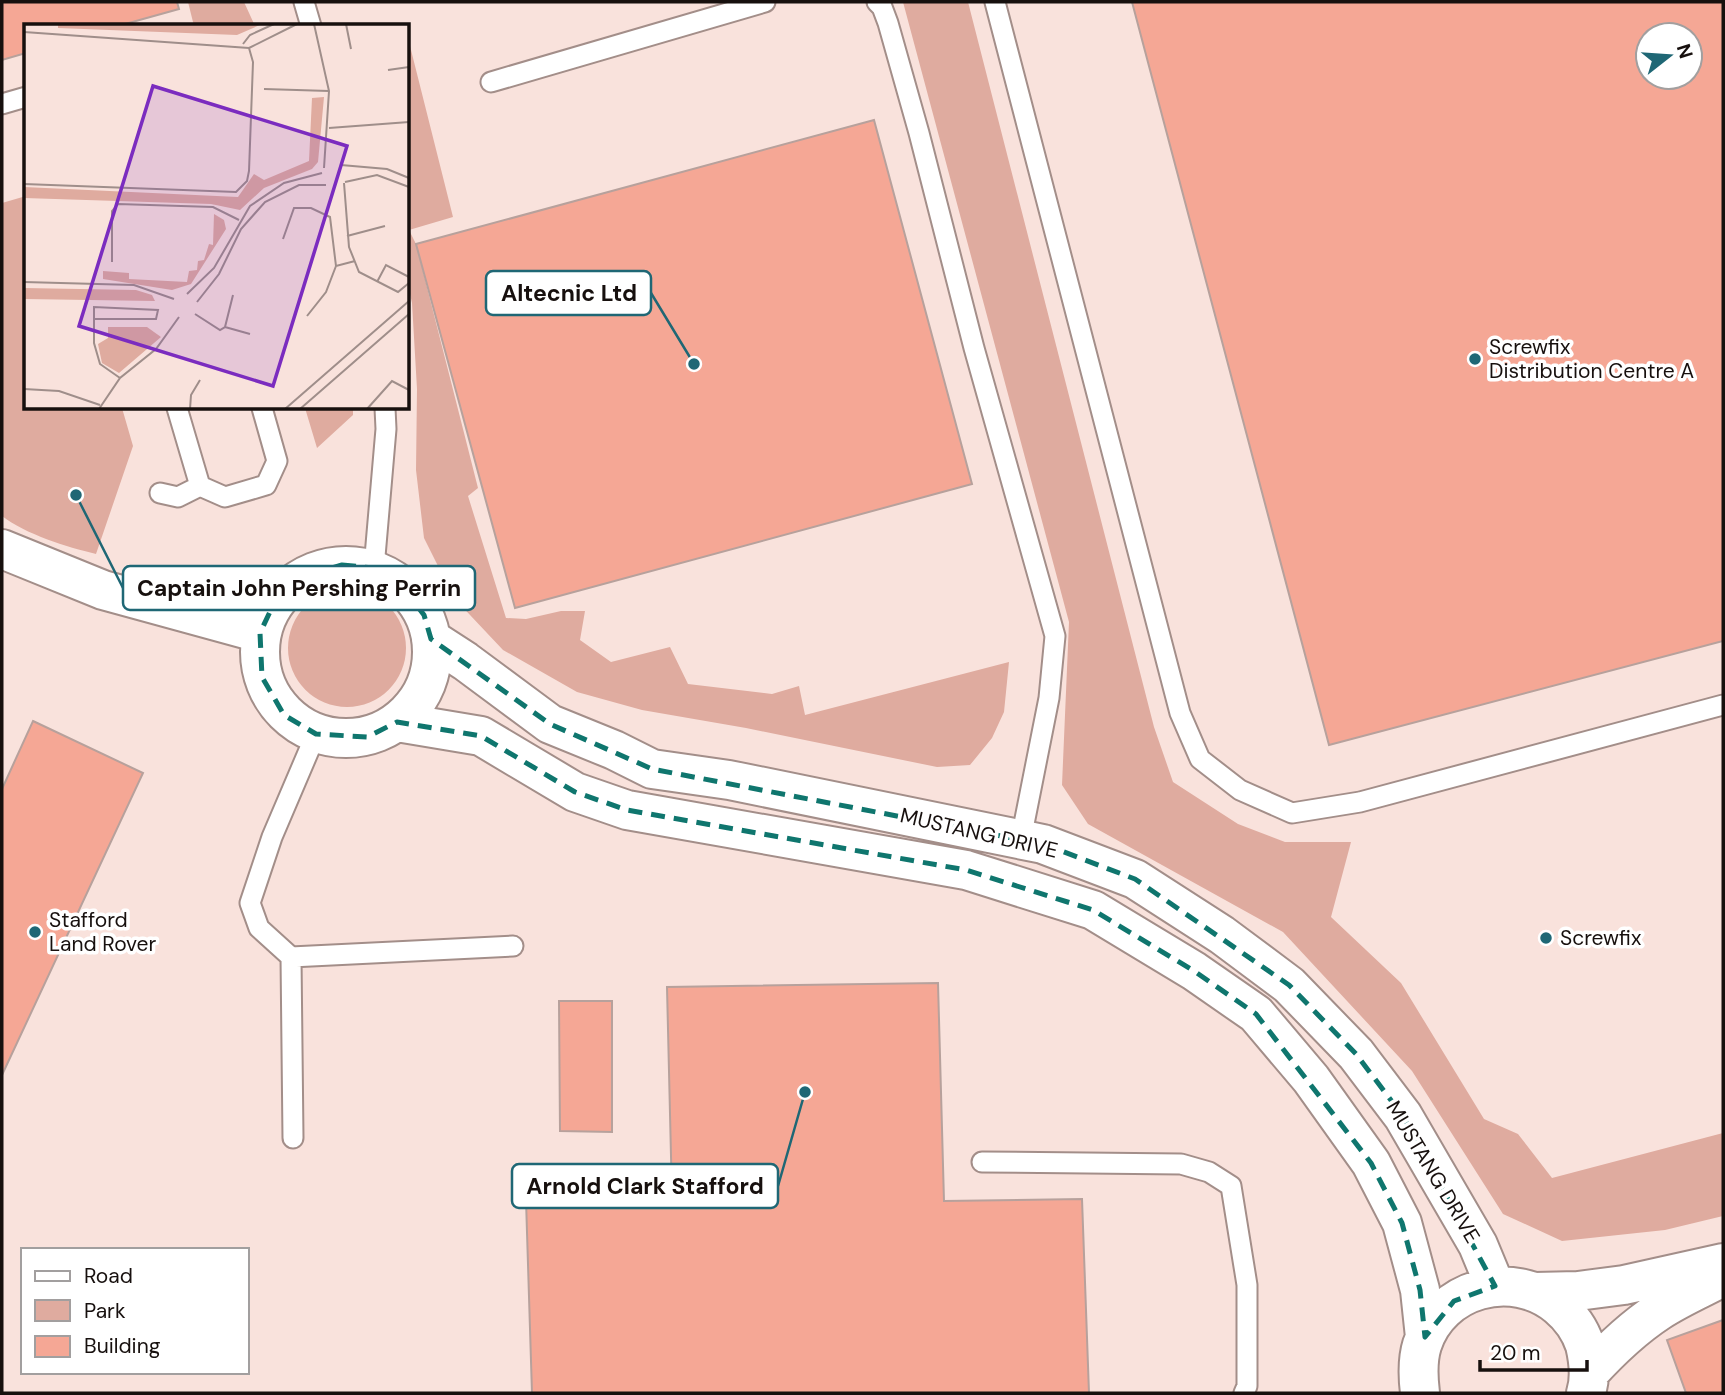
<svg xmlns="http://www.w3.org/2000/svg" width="1725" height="1395" viewBox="0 0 1725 1395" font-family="'DM Sans',sans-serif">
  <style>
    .green { fill: #dfab9f }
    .building { fill: #f5a795; stroke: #b7a19c; stroke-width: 2; fill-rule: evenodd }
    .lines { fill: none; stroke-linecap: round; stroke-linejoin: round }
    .lane-casing { stroke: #a38e89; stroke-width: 23 }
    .street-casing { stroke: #a38e89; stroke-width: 42 }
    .lane { stroke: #fff; stroke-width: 19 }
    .street { stroke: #fff; stroke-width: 38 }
    .marked { fill: none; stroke: #0f766e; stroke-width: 5; stroke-dasharray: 14 9; stroke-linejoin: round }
    .poi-dot { fill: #1f6775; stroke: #fff; stroke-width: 2.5 }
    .labels { text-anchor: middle; stroke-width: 7; stroke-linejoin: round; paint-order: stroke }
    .poi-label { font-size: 21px; fill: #17100e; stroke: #fff; text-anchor: start }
    .street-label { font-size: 21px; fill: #17100e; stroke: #fff }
    .inset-road { fill: none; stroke: #9f8e8a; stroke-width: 2 }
    .view { fill: #7b2cbf; fill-opacity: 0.15; stroke: #7b2cbf; stroke-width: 3.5 }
    .inset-edge { fill: none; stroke: #17100e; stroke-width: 3.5 }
    .leader { fill: none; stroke: #1f6775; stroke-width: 2.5 }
    .callout-dot { fill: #1f6775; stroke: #fff; stroke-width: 2.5 }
    .callout { fill: #fff; stroke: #1f6775; stroke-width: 2.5 }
    .callout-label { font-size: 23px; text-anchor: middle; font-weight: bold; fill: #17100e }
  </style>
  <rect width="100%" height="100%" fill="#f9e2dc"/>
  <path class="green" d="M188,2h56l11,24h-61z
    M903,2h65l186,725 19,55 65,42 47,18h66l-20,75 70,66 83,136 34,15 34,44 171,-45v83l-58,14 -103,11 -59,-27 -91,-143 -129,-139 -195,-108 -26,-39 7,-163z
    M410,46l43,171 -44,13 7,14 62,244 -10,8 38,122 20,1 35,-8h24l-5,29 31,22 59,-15 18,37 84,10 27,-8 6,29 204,-53 -5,50 -12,26 -22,27 -33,2 -191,-39 -104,-18 -65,-18 -74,-42 -49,-52 -30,-60 -8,-68 1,-81 -5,-86 -4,-18v-238z
    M26,196v212h96l11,38 -37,108c-29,-7 -71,-20 -94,-38v-313z
    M305,408h48v7l-36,33z
    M288 648a59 59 0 1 1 118 0a59 59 0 1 1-118 0Z"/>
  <path class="building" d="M2,2h175l2,7 -61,17h-92v27l-24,7z
    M1132,2h591v639l-394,104zM1648,35h42v42h-42z
    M874,120l98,364 -457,124 -99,-364z
    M33,721l110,52 -141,302v-286z
    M938,983l6,218 138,-2 7,194h-557l-6,-193 146,-2 -5,-211z
    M559,1001h53v131l-52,-1z
    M1723,1320v73h-37l-19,-53z"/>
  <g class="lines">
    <g class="lane-casing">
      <path id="lane" d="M304,2l7,24
        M877,2l5,5 6,16 31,110 55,215 81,288 -6,62 -28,141
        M995,2l185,711 20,46 40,31 52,23 68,-11 363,-97
        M491,82l274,-80
        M2,104l24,-7
        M177,408l23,78 25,11 41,-12 11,-24 -15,-53
        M160,493l18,4 22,-11
        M374,568l12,-139 -1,-21
        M316,734l-44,103 -22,66 9,25 32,29 222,-11
        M291,957l2,181
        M982,1162l199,2 28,8 22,14 16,99v101l-3,7"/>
    </g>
    <g class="street-casing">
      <path id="street" d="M2,549l101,41 157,43
        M260 652a86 86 0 1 1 172 0a86 86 0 1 1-172 0Z
        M431,639l34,22 85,63 64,26 38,19 77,11 314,64 92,35 87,56 67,50 67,69 47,62 75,129 17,41
        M397,722l84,14 94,56 52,18 339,60 127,40 101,61 62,43 55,65 60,84 31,60 18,67 5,47
        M1535,1292l43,-1 46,-6 99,-22
        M1589,1373c21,-23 44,-45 70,-62 20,-13 43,-23 64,-34
        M1420,1393c-2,-16 -3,-32 2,-48 18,-57 90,-77 136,-39 12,10 22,24 27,39 4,17 6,32 1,48"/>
    </g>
    <use href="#lane" class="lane"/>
    <use href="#street" class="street"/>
  </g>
  <path class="marked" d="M342,565l32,3 29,19 21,28 7,24 119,85 102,45 391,75 92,35 154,106 67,69 47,62 92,170 -41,15 -29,36 -5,-47 -18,-67 -31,-60 -115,-149 -62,-43 -101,-61 -127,-40 -339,-60 -52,-18 -94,-56 -84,-14 -30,15 -51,-3 -32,-19 -22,-38 -2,-44 15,-32 27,-24z"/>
  <g class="poi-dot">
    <circle cx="1475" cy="359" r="7"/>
    <circle cx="35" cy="932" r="7"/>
    <circle cx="1546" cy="938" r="7"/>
  </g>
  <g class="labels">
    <g class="poi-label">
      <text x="1489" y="354">Screwfix<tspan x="1489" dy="24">Distribution Centre A</tspan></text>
      <text x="49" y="927">Stafford<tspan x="49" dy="24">Land Rover</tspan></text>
      <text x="1560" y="945">Screwfix</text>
    </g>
    <g class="street-label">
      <text transform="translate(979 833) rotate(13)" y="7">MUSTANG DRIVE</text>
      <text transform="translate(1433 1172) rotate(59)" y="7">MUSTANG DRIVE</text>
    </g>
  </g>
  <g transform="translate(24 24)">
    <rect width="385" height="385" fill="#f9e2dc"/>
    <path d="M34,0h204l-25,11 -179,-7zM300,73l-6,65 -6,7 -48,19 -24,22 -29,-6 -187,-6v-11l214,10 16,-23 10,6 45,-19 3,-63zM190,190l10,6 2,9 -35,55 -19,6 -69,-11v-8l26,2v6l58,3 2,-11 8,-1 1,-9 6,-1 5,-16 4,1zM0,264l112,2 16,5 3,6 -131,-2zM84,303h39l14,10 -42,36 -17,-10 -4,-19 10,-6z" fill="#dfab9f"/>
    <path class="inset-road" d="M290,0l15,67 -5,77M322,0l5,25M0,8l225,16M219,20l7,-9 24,-11M225,24l48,-24M364,46l21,-3M240,65l65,2M305,104l80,-6M317,141l46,4 22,9M321,158l32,-7 32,12M320,159l5,64 10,25 39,20 11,-9M0,160l212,8 11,-11 2,-10 4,-109 -4,-14M323,212l38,-10M259,215l11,-31h17l19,9 6,49 19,-5M88,238v-51l6,-7 95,3 26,13M0,258l110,3 40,14M353,258l9,-17 23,12M163,270l27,-26 36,-62 34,-23 38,-10M173,278l22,-28 22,-45 24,-27 34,-17h27M171,290l25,16 5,-3 8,-32M283,292l19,-24 10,-26M70,295h62l2,-9 -64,-3v36l6,21 20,14M201,303l25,7M0,365l35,2 41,14M75,385l21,-31 36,-29 23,-32M166,385l1,-14 9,-15M261,385l124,-108M276,385l109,-95M343,385l25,-28 17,9"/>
    <path class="view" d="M129,62l194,60 -74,240 -194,-60z"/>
    <rect width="385" height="385" class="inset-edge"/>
  </g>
  <path class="leader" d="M694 364L651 293M76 495L123 588M805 1092L778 1186"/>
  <g class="callout-dot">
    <circle cx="694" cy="364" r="7"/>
    <circle cx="76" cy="495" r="7"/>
    <circle cx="805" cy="1092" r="7"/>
  </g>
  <g class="callout">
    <rect x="486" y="271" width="165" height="44" rx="7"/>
    <rect x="123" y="566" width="352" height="44" rx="7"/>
    <rect x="512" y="1164" width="266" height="44" rx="7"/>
  </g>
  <g class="callout-label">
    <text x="569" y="301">Altecnic Ltd</text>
    <text x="299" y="596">Captain John Pershing Perrin</text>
    <text x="645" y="1194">Arnold Clark Stafford</text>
  </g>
  <rect width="1725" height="1395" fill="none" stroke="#17100e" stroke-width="7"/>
  <rect x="21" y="1248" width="228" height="126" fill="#ffffff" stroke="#a29f9f" stroke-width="2"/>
  <rect x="35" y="1271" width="35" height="10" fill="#ffffff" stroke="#a29f9f" stroke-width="2"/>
  <text x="84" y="1283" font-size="21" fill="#17100e">Road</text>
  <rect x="35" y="1300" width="35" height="21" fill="#dfab9f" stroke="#a29f9f" stroke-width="2"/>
  <text x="84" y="1318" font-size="21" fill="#17100e">Park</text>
  <rect x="35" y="1336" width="35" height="21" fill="#f5a795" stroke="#a29f9f" stroke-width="2"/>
  <text x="84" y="1353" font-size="21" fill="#17100e">Building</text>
  <g transform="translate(1669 56) rotate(73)"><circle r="33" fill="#ffffff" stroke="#a29f9f" stroke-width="2"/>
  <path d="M0-5L12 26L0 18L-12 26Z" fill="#1f6775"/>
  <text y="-10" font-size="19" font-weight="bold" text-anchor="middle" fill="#17100e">N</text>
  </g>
  <path d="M1480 1360v10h107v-10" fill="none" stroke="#17100e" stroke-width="3.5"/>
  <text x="1490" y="1360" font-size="21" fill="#17100e" stroke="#ffffff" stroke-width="5" paint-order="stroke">20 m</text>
</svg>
